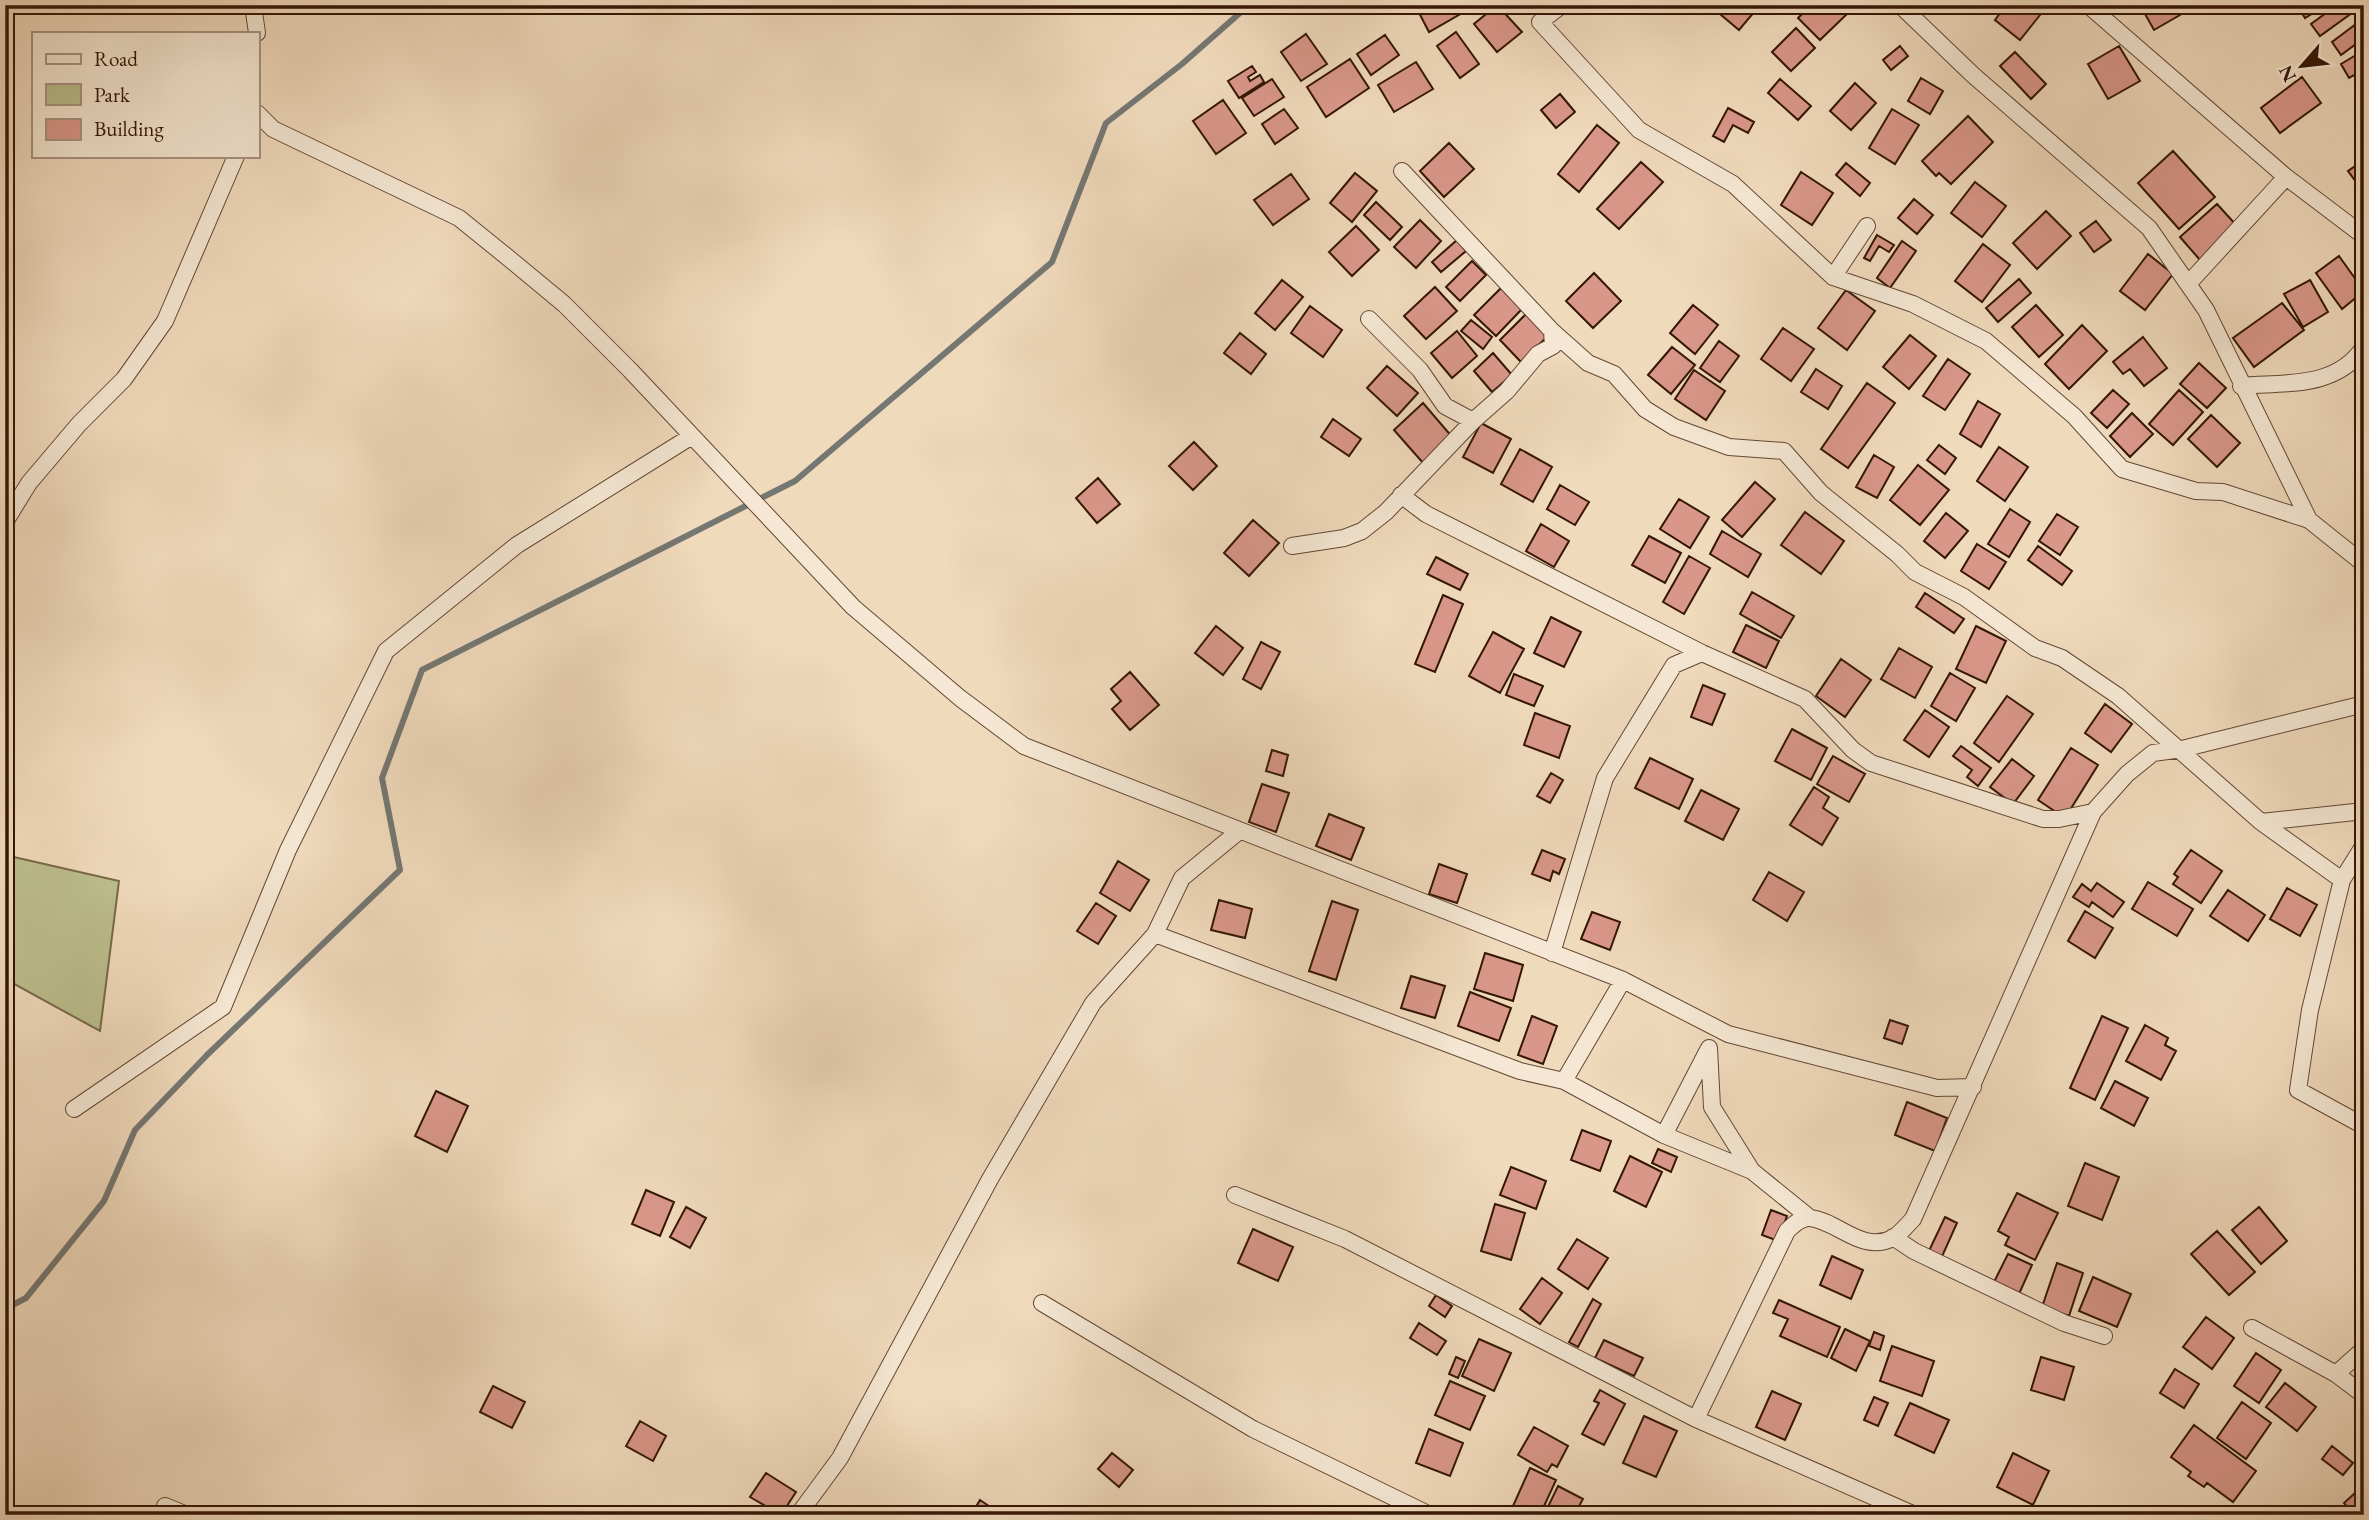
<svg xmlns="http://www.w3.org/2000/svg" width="2369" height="1520" viewBox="0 0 2369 1520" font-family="'EB Garamond',serif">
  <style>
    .green { fill: #bcbe8e; stroke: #786a4a; stroke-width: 2 }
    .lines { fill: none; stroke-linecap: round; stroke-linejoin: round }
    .stream { stroke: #757773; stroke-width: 6 }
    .building { fill: #d9978a; stroke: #341606; stroke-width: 2 }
    .minor-casing { stroke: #634734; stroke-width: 18 }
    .minor { stroke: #f5e7d3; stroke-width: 16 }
  </style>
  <rect width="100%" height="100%" fill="#f0dabc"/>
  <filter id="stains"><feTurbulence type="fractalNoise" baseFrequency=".00286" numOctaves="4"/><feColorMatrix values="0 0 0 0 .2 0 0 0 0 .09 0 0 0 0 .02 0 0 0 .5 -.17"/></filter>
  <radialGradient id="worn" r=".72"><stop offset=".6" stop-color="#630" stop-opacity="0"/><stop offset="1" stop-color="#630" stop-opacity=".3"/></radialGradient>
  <path class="green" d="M5,855l114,26 -19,150 -95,-52z"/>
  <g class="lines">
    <path class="stream" d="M5,1309l21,-11 78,-97 31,-71 72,-75 193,-185 -18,-92 40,-108 373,-189 257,-219 54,-139 76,-59 67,-59"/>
  </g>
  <path class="building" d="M1415,5h61l-47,27z
    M1497,5l25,27 -25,20 -23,-28z
    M1727,5h33l-21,25 -19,-16z
    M1811,5h29l8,8 -28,27 -22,-22z
    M2006,5h42l-28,35 -25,-20z
    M2140,5h34l6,10 -26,15z
    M2297,5h29l-21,13z
    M2337,5h26l-43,31 -9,-12z
    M2364,18v20l-23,17 -9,-13z
    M1796,28l19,20 -24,23 -19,-19z
    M1456,32l23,32 -19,14 -23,-32z
    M1306,34l21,30 -26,17 -20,-29z
    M1385,35l14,20 -28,20 -14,-21z
    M1900,46l8,10 -17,14 -8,-10z
    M2119,46l21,35 -32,18 -20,-35z
    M2015,52l31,32 -15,15 -31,-33z
    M2361,52l3,18 -15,8 -8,-14z
    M1350,59l19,29 -43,29 -19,-30z
    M1416,62l17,27 -39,23 -16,-27z
    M1252,66l4,6 -8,5 2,4 10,-6 4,7 -25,16 -11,-17z
    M2302,77l19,26 -41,30 -19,-25z
    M1921,78l22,13 -13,23 -22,-13z
    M1272,79l12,18 -30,19 -12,-18z
    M1780,79l31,27 -13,14 -30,-27z
    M1855,83l21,20 -25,27 -21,-19z
    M1560,94l15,18 -19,16 -15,-18z
    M1223,100l23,33 -30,21 -23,-33z
    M1728,108l26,14 -6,11 -15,-8 -9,17 -11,-6z
    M1284,109l14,19 -23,16 -13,-20z
    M1892,109l27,16 -24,39 -26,-16z
    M1968,116l25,26 -42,42 -12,-11 -3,3 -14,-15z
    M1597,125l22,18 -40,49 -21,-18z
    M1449,143l25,26 -30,28 -24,-26z
    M2173,151l42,46 -36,32 -41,-46z
    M2364,160v33l-16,-22z
    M1641,162l22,20 -44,47 -22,-20z
    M1846,163l24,20 -10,13 -24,-21z
    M1801,172l32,21 -21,32 -31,-20z
    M1355,173l22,18 -25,31 -22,-19z
    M1291,174l18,25 -36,26 -19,-25z
    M1975,182l31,24 -24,31 -31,-24z
    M1914,199l19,16 -16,19 -19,-16z
    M1376,202l26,25 -12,13 -26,-25z
    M2217,204l20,22 -37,34 -20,-23z
    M2046,211l25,25 -34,33 -24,-26z
    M1420,220l21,21 -25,27 -22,-21z
    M2096,221l15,19 -17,12 -14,-19z
    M1356,226l23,24 -27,26 -23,-24z
    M1877,235l17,10 -5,7 -10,-6 -9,15 -6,-3z
    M1457,240l9,11 -25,21 -9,-10z
    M1902,241l14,10 -26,37 -13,-10z
    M1983,244l27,21 -28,37 -27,-21z
    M2148,254l25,20 -28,36 -25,-19z
    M2339,256l25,35 -22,18 -26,-36z
    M1472,261l14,14 -26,26 -14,-14z
    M1594,273l27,28 -28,27 -27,-27z
    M2019,279l12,14 -33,29 -12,-14z
    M1282,280l21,17 -28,33 -20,-17z
    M2310,280l18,32 -25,15 -19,-33z
    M1435,287l22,24 -31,28 -22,-23z
    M1501,288l21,21 -26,27 -22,-21z
    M1846,290l29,21 -28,39 -29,-22z
    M2282,303l22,27 -50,37 -21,-29z
    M1693,305l25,20 -23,29 -25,-21z
    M2036,305l27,30 -24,22 -27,-30z
    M1310,306l32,24 -19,27 -32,-24z
    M1527,313l22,22 -28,27 -21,-22z
    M1471,320l21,17 -9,12 -22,-18z
    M2082,325l25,26 -38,38 -24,-25z
    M1783,328l31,21 -23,32 -30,-22z
    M1457,331l20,25 -25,22 -21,-25z
    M1240,333l26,21 -15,20 -27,-21z
    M1910,335l26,21 -27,33 -26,-22z
    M2143,337l24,31 -23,18 -14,-17 -7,5 -10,-12z
    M1719,341l20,15 -19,26 -20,-14z
    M1672,347l23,18 -24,29 -23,-19z
    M1493,353l19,22 -20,17 -18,-21z
    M1948,359l22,15 -25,36 -22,-14z
    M2199,363l27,25 -19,20 -27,-24z
    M1387,366l31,27 -21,23 -30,-28z
    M1816,369l26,17 -14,23 -27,-17z
    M1694,370l31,21 -19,29 -31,-21z
    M1867,383l28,20 -47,65 -27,-19z
    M2113,390l16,14 -22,24 -16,-15z
    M2179,390l24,22 -30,33 -24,-21z
    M1978,401l22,13 -19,33 -21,-13z
    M1423,403l30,35 -29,26 -30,-34z
    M2132,413l21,21 -23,23 -20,-21z
    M2211,415l29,28 -23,24 -29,-28z
    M1333,419l28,20 -12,17 -28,-19z
    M1481,423l30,16 -18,34 -30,-16z
    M1194,442l23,24 -24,24 -24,-24z
    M1939,445l17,13 -11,16 -18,-14z
    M1999,447l29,20 -23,34 -28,-20z
    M1520,449l32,18 -19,35 -32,-18z
    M1874,455l20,12 -17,31 -21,-11z
    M1918,465l31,25 -29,35 -30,-25z
    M1098,478l22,26 -23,19 -21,-25z
    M1755,482l20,17 -33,38 -20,-17z
    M1560,485l29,17 -14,23 -28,-16z
    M1679,499l30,18 -19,31 -30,-19z
    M2010,509l20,13 -21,35 -21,-13z
    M1805,512l39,29 -23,33 -40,-29z
    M1946,513l22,18 -23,27 -21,-17z
    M2057,514l21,13 -18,28 -21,-14z
    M1253,520l26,23 -30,33 -25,-23z
    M1541,524l28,17 -15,26 -28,-16z
    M1722,531l39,23 -13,23 -38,-23z
    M1649,536l32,17 -16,30 -33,-18z
    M1977,544l29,18 -17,27 -28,-18z
    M2038,546l34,25 -10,14 -34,-25z
    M1689,556l21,12 -26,46 -21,-12z
    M1436,557l32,17 -8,16 -33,-16z
    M1752,592l42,24 -13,22 -41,-24z
    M1925,593l39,26 -10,14 -38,-26z
    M1443,595l20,9 -28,68 -20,-8z
    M1551,617l30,15 -17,35 -30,-14z
    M1746,625l33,16 -13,27 -33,-16z
    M1216,626l27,22 -20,27 -28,-22z
    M1976,626l30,15 -20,42 -30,-14z
    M1493,632l31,17 -24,44 -31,-17z
    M1261,642l19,10 -19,37 -18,-10z
    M1899,648l33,19 -17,31 -34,-19z
    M1841,659l30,21 -26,37 -29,-21z
    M1130,672l29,33 -29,25 -18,-21 9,-8 -10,-12z
    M1950,673l25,15 -19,33 -25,-15z
    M1514,674l29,12 -9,20 -28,-11z
    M1703,685l22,9 -13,31 -21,-8z
    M2007,696l26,18 -34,48 -25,-19z
    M2105,704l27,20 -21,28 -26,-19z
    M1925,710l24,17 -20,30 -25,-17z
    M1535,713l35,13 -11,32 -35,-13z
    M1792,729l35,19 -16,32 -36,-19z
    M1961,746l30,22 -13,18 -11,-9 5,-7 -19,-14z
    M2071,748l27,17 -33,53 -27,-18z
    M1272,750l16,5 -5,21 -17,-5z
    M1833,756l32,18 -16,28 -32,-18z
    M1650,758l43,21 -14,30 -44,-21z
    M2012,759l22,17 -21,28 -23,-17z
    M1551,773l12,7 -13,23 -13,-7z
    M1262,784l27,9 -13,39 -27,-10z
    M1814,787l15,10 -6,11 15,10 -16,27 -32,-20z
    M1701,790l38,19 -16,31 -38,-19z
    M1329,814l35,14 -13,32 -35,-14z
    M1542,850l23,9 -6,15 -6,-3 -3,10 -18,-7z
    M2191,850l31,21 -21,32 -28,-19 5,-7 -4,-3z
    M1118,861l31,19 -19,31 -30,-18z
    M1439,864l28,10 -10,29 -28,-9z
    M1769,872l35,20 -17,29 -34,-21z
    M2148,882l45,27 -16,27 -45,-27z
    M2097,883l27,19 -11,15 -21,-15 -3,5 -16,-10 9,-13 9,7z
    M2287,888l30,17 -17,31 -30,-17z
    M2228,890l37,25 -17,26 -38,-25z
    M1219,900l33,9 -7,29 -34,-8z
    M1332,901l26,9 -22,70 -27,-9z
    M1096,903l20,13 -18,28 -21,-13z
    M2085,911l28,17 -18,30 -27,-17z
    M1592,912l28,10 -10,28 -29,-11z
    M1485,953l38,12 -10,36 -39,-12z
    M1411,976l34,10 -10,32 -34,-10z
    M1470,992l41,16 -12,33 -41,-15z
    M1532,1016l25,10 -14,38 -25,-9z
    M2102,1016l26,12 -33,72 -25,-12z
    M1890,1020l18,6 -6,18 -18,-6z
    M2145,1025l23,13 -3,7 11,6 -15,29 -35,-19z
    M2115,1081l33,17 -14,28 -33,-18z
    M436,1091l32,15 -21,46 -32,-16z
    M1907,1102l40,16 -12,33 -40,-16z
    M1582,1130l29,11 -11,30 -29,-11z
    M1658,1149l19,8 -6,15 -19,-9z
    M1630,1156l32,16 -16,35 -32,-16z
    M2085,1163l34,14 -17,43 -34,-14z
    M1511,1167l35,14 -10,28 -36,-14z
    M646,1190l28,12 -14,34 -28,-12z
    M2017,1193l41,20 -23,47 -30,-15 4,-8 -11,-6z
    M1495,1204l30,9 -14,47 -30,-9z
    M686,1207l20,11 -16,30 -20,-11z
    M2259,1207l28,34 -26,23 -29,-34z
    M1771,1210l16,6 -9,25 -16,-6z
    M1945,1217l12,6 -17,38 -13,-6z
    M1253,1229l40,18 -15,34 -40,-18z
    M2217,1231l38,41 -26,23 -38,-41z
    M1577,1239l31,19 -20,31 -30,-20z
    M2008,1254l24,11 -13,29 -25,-12z
    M1832,1256l31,14 -12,29 -31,-14z
    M2057,1263l26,10 -14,43 -27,-9z
    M2093,1277l38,17 -14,33 -38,-16z
    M1542,1278l20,15 -22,31 -20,-15z
    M1436,1295l16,11 -7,11 -16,-11z
    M1593,1299l8,5 -23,43 -9,-5z
    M1779,1300l61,27 -13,30 -47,-21 8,-17 -15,-6z
    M2206,1317l28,21 -22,31 -29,-22z
    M1419,1323l27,18 -9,14 -27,-17z
    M1845,1329l25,12 -14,30 -25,-13z
    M1874,1332l10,4 -4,14 -11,-4z
    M1479,1339l32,14 -17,38 -32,-15z
    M1604,1340l39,18 -9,18 -39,-18z
    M1892,1346l42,15 -12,35 -42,-15z
    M2256,1353l25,17 -22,33 -25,-17z
    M1456,1357l9,4 -7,17 -9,-4z
    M2041,1357l33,10 -10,33 -33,-10z
    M2175,1369l24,15 -15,24 -24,-15z
    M1450,1381l35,15 -15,34 -35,-15z
    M2285,1383l31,24 -19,24 -31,-24z
    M493,1386l32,16 -13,26 -32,-16z
    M1600,1390l25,14 -21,41 -22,-11 17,-31 -5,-2z
    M1772,1391l29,13 -16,36 -29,-13z
    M1874,1397l14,6 -10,23 -14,-6z
    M2242,1402l29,21 -25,36 -29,-21z
    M1910,1403l39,17 -15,33 -39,-18z
    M1644,1416l33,15 -21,46 -33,-14z
    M640,1421l26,15 -13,25 -27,-15z
    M2194,1425l62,46 -23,31 -26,-19 -3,4 -16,-11 3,-4 -20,-15z
    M1534,1427l34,19 -11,21 -5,-3 -5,8 -29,-17z
    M1429,1429l34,14 -13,33 -34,-13z
    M2332,1446l21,17 -10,12 -21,-16z
    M1112,1453l21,17 -14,17 -21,-18z
    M2013,1453l36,18 -16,34 -36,-18z
    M1530,1468l26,12 -16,35h-31z
    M766,1473l30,19 -15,23 -31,-18z
    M1558,1486l25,13 -9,16h-30z
    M2355,1493l9,9v13h-10l-10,-12z
    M980,1500l22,15h-31z"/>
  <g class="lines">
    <g class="minor-casing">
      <path id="minor" d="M253,5l4,28
        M1562,5l-22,17 99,108 94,54 100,93 80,27 73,37 88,75 48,53 74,22 27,1 86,28
        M1900,5l73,70 176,153 57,82 103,210 55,44
        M2088,5l198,172 -98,107
        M257,113l16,16 186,89 47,38 58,48 66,66 223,237 107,91 64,48 599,234 105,54 209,54 36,-1
        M1402,171l150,160
        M2286,177l78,59
        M1833,277l34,-51
        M1369,319l51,51 25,36 28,15
        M2241,386c45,-4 95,3 123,-39
        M1401,495l25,19 276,139
        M5,522l24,-39 50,-59 45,-45 41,-58 71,-165
        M1292,546l52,-8 18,-7 24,-19 87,-91 34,-30 31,-37 15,-8 -1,-15 36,32 26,11 31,35 29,18 55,20 55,4 37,42 76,61 18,18 49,25 71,51 27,10 56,38 143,126 103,-11
        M2261,822l81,58
        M2364,845l-22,35 -32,130 -12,80 66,36
        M1155,934l365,137 44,10 100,54 88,36 58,47
        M1552,953l53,-175 69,-113 28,-12 103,46 48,51 18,13 172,56h16l34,-7
        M1709,1048l3,59 40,64
        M1564,1081l59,-101
        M74,1109l149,-102 65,-157 98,-199 131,-106 175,-109
        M1664,1135l44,-85
        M1235,1195l110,44 351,180 219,96
        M1893,1237l21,14 150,72 40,13
        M1042,1303l211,126 177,86
        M2252,1328l84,46
        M2364,1349l-28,25 28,21
        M1696,1419l91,-188c6,-6 14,-14 23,-13 28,3 52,36 83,20 7,-4 14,-13 20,-19l180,-407 34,-38 26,-21 29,-4 182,-45
        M165,1506l22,9
        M798,1515l42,-57 150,-279 103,-176 62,-69 27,-56 56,-46"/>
    </g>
    <use href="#minor" class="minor"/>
  </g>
  <rect width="2369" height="1520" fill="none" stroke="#f0dabc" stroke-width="28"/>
  <rect x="7" y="7" width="2355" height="1506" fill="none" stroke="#341606" stroke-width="3.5"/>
  <rect x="14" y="14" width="2341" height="1492" fill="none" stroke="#341606" stroke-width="2"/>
  <rect x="32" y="32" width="228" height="126" fill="#f5e7d3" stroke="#a89381" stroke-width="2"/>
  <rect x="46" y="54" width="35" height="10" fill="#f5e7d3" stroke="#a89381" stroke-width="2"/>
  <text x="94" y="66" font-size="21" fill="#341606">Road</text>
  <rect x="46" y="84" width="35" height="21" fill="#bcbe8e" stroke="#a89381" stroke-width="2"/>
  <text x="94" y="102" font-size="21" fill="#341606">Park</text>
  <rect x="46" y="119" width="35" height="21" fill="#d9978a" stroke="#a89381" stroke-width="2"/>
  <text x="94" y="136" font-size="21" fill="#341606">Building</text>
  <g transform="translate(2302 66) rotate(242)" stroke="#f5e7d3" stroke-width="5" paint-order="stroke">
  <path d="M0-5L12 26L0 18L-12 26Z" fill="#341606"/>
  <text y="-10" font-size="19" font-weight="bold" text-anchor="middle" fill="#341606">N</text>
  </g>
  <rect width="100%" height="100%" filter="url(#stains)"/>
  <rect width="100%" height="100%" fill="url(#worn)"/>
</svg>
